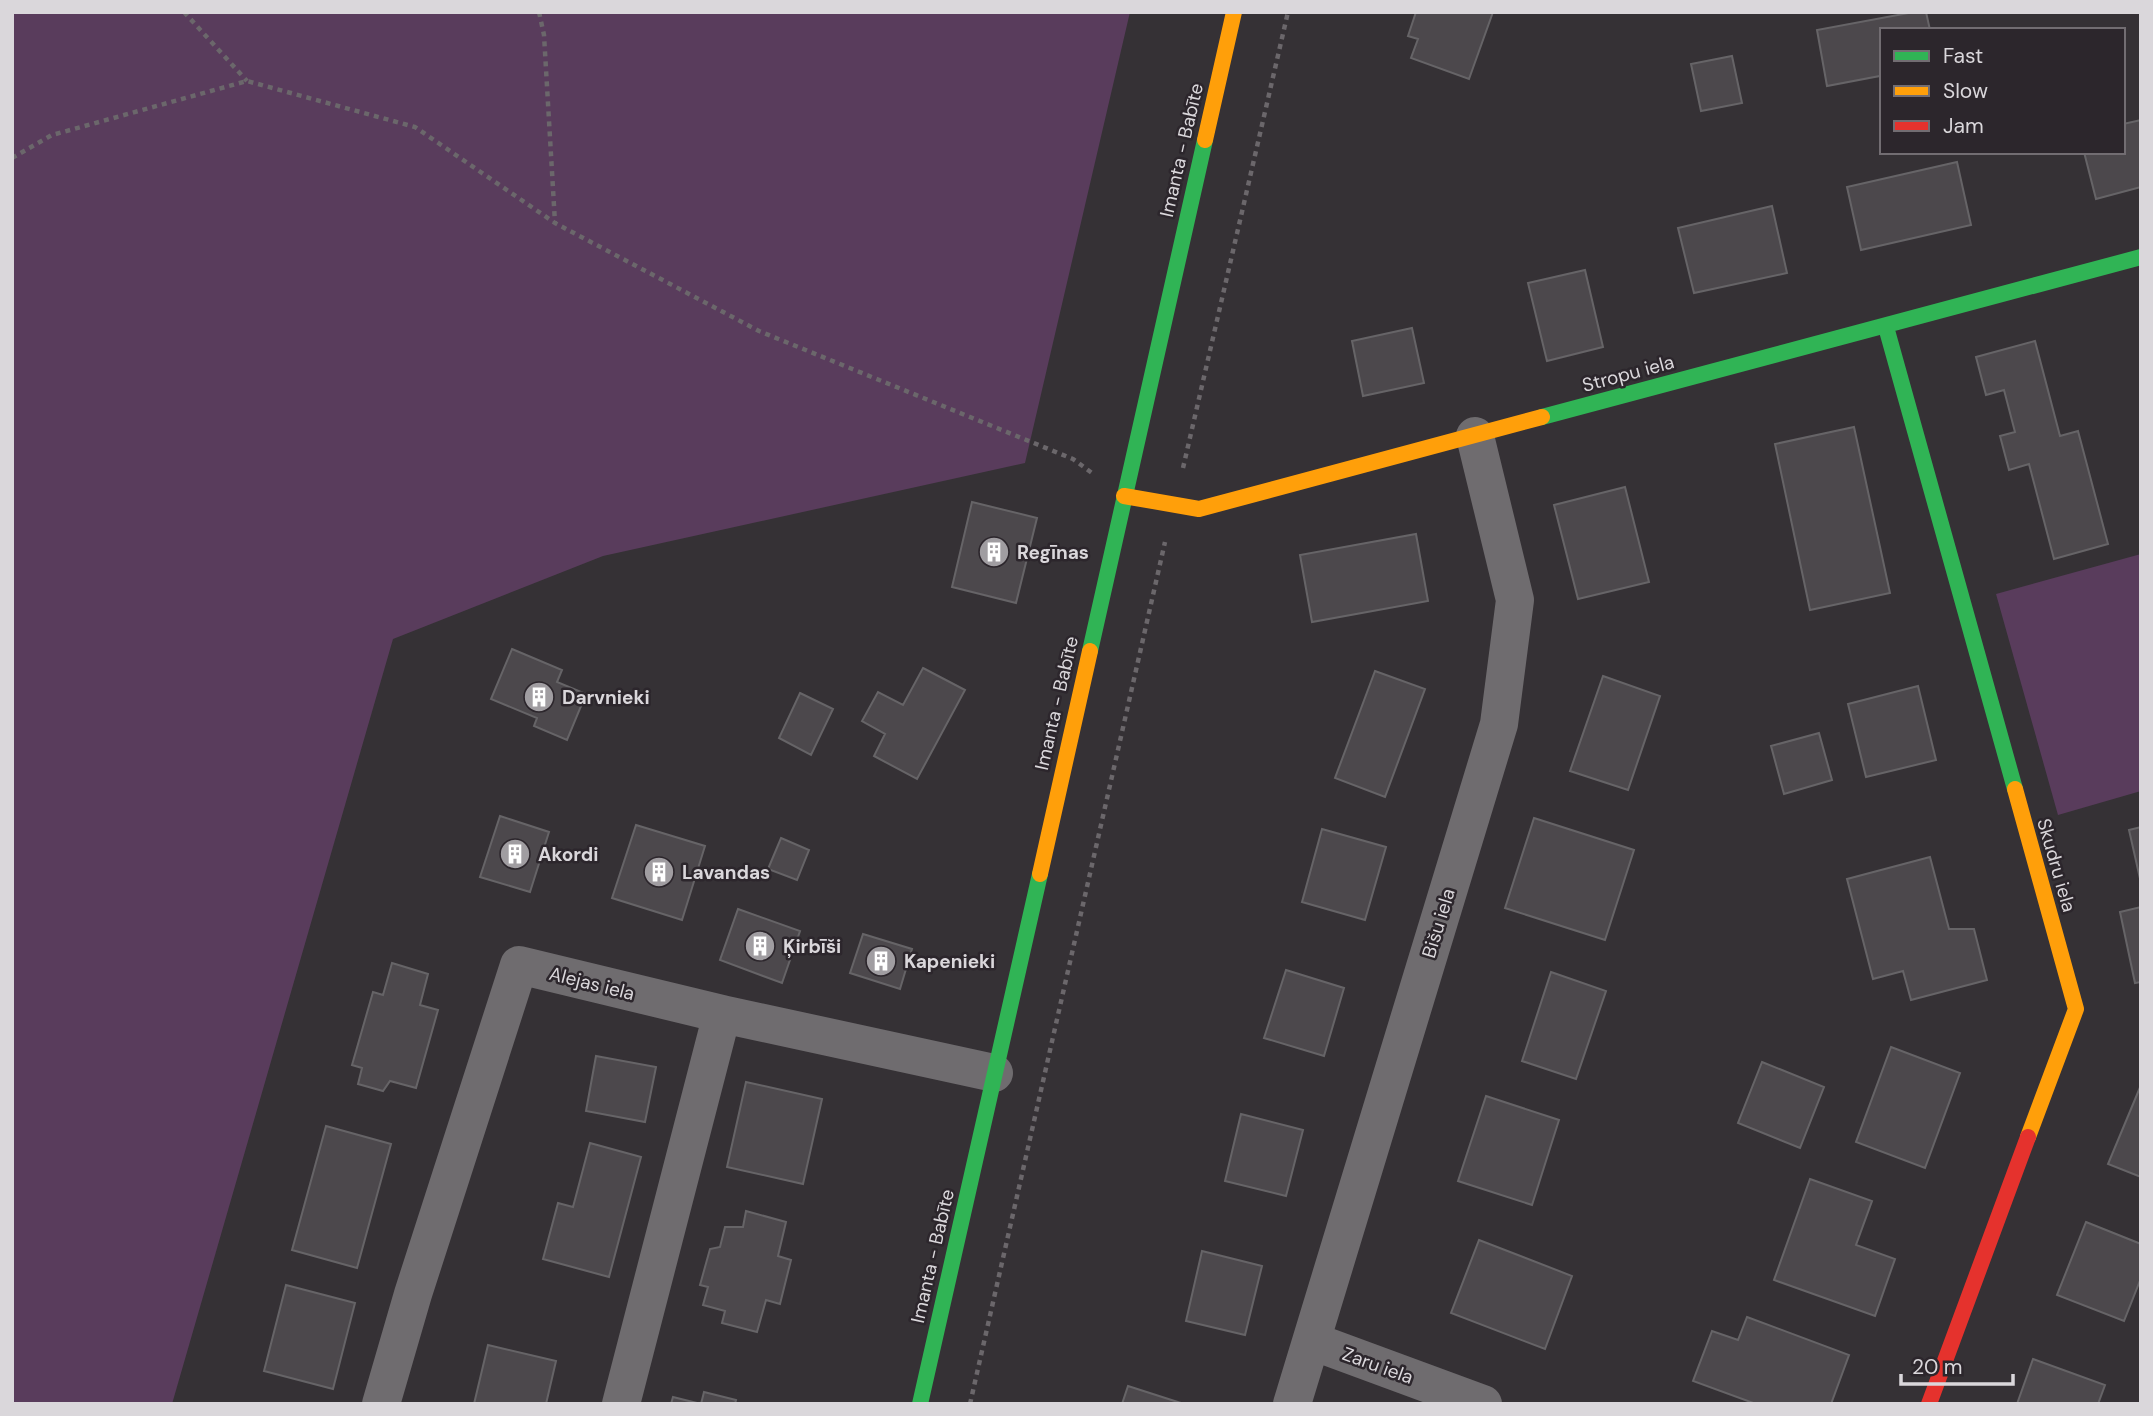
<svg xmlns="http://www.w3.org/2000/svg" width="2153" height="1416" viewBox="0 0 2153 1416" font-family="'DM Sans',sans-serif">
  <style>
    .green { fill: #593c5c }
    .building { fill: #4c484c; stroke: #666467; stroke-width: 2 }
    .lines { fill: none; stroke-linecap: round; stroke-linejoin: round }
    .path { stroke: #6b676b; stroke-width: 4.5; stroke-dasharray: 5 5; stroke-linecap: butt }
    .street { stroke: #6f6c6f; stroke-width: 38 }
    .fast { stroke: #30b455; stroke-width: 16 }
    .slow { stroke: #ff9f0a; stroke-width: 16 }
    .jam { stroke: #e5322d; stroke-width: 16 }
    .labels { text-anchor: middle; stroke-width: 5; stroke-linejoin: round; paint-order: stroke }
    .street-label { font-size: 19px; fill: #dad7db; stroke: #2c262c }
    .poi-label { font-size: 19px; font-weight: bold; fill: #dad7db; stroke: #2c262c; text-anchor: start }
  </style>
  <rect width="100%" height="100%" fill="#353135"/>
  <path class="green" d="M12,12h1118l-105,451 -422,93 -210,83 -221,765h-160z
    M2141,554v237l-83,24 -62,-221z"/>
  <path class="building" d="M1416,12h77l-24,67 -58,-21 7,-19 -10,-3z
    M1914,12h12l4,18h-48v54l-2,-8 -53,10 -10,-56z
    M1732,56l10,47 -41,8 -10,-47z
    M2141,120v67l-45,12 -12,-47h39v-28z
    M1957,162l14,63 -110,25 -14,-63z
    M1772,206l15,67 -93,20 -16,-65z
    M1585,270l18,77 -56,14 -19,-78z
    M1412,328l12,55 -61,13 -11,-55z
    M2035,341l25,95 18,-5 30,113 -54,15 -25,-95 -20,6 -9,-34 15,-4 -11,-42 -18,5 -10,-38z
    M1854,427l36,166 -80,17 -35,-166z
    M1625,487l24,95 -71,17 -24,-94z
    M972,502l65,16 -21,85 -64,-16z
    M1416,534l12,67 -116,21 -12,-67z
    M512,649l50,21 -5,12 29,12 -19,46 -33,-14 3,-8 -46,-19z
    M923,668l42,22 -48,89 -43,-23 11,-22 -23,-13 16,-29 25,13z
    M1375,671l50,18 -40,108 -50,-19z
    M1603,676l57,20 -32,94 -58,-19z
    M1918,686l18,74 -70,17 -18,-73z
    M800,693l33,16 -22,46 -32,-17z
    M1819,733l13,47 -48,14 -13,-48z
    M500,816l49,16 -19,60 -50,-15z
    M1534,818l100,32 -29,90 -100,-32z
    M636,825l69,21 -23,74 -70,-22z
    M2141,827v56l-12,-53z
    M1322,829l64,18 -21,73 -63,-18z
    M781,838l28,12 -12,30 -29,-11z
    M1930,857l19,72h25l13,51 -76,20 -8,-29 -30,8 -26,-100z
    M2141,907v75l-6,1 -15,-71z
    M738,909l62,22 -18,52 -62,-23z
    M863,934l49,15 -12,40 -50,-16z
    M392,963l36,11 -8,31 18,5 -22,78 -26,-7 -7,10 -25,-7 4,-16 -10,-3 21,-73 10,3z
    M1286,970l58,18 -20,68 -60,-18z
    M1551,972l55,19 -30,88 -54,-18z
    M1891,1047l69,26 -35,95 -69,-26z
    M596,1056l60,11 -11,55 -59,-11z
    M1762,1062l62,25 -24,61 -62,-25z
    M746,1082l76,17 -19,85 -76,-17z
    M2141,1085v92l-33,-13z
    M1486,1096l73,24 -27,85 -74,-24z
    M1241,1114l62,16 -17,66 -61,-15z
    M326,1126l65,18 -34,124 -65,-18z
    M590,1143l51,14 -32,120 -66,-18 15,-56 15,4z
    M1810,1179l62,22 -16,44 39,14 -20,57 -101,-36z
    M746,1211l40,11 -8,34 13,4 -11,44 -14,-4 -9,32 -35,-9 3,-12 -22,-6 5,-18 -8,-2 10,-36 10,-2 5,-20h18z
    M2086,1222l55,22v34l-17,43 -67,-26z
    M1479,1240l93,36 -27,73 -94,-36z
    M1202,1251l60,15 -17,69 -59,-14z
    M286,1285l69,18 -22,86 -69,-18z
    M1747,1317l102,38 -18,49h-75l-63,-23 19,-50 26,9z
    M488,1345l68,16 -10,43h-72z
    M2033,1359l72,26 -7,19h-81z
    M1128,1386l56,18h-62z
    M704,1392l32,8 -1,4h-34z
    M673,1397l28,7h-30z"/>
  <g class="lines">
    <path class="path" d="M184,12l63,69
      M539,12l5,23 11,188
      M12,158l40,-23 195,-54 168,46 140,96 204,108 314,128 19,14
      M1183,468l105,-456
      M970,1404l195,-862"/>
    <path class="street" d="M1312,1341l171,63
      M381,1404l32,-110 106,-329 203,49 272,59
      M621,1404l101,-390
      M1292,1404l207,-680 16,-124 -40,-164"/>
    <path class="fast" d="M1886,327l129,462
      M1542,417l599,-160
      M1090,651l115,-511
      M920,1404l120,-530"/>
    <path class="slow" d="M1205,140l29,-128
      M1124,496l75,13 343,-92
      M2015,789l61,220 -48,128
      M1040,874l50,-223"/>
    <path class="jam" d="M1929,1404l99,-267"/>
  </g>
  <defs>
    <g id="building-disc" transform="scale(1.575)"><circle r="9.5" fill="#a09da1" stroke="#2c262c"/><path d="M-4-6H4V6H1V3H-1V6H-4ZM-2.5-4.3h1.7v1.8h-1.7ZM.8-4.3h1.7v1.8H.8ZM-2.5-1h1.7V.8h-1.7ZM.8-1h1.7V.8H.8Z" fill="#fff"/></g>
  </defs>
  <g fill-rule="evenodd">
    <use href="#building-disc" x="994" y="552"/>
    <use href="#building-disc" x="539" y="697"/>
    <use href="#building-disc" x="515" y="854"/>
    <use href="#building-disc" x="659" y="872"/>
    <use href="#building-disc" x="760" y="946"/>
    <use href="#building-disc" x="881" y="961"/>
  </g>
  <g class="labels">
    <g class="street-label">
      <text transform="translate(1181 150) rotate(-77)" y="7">Imanta - Babīte</text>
      <text transform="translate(1628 373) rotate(-15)" y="7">Stropu iela</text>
      <text transform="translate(1056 703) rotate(-77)" y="7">Imanta - Babīte</text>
      <text transform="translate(2057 865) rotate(74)" y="7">Skudru iela</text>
      <text transform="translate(1438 923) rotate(-73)" y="7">Bišu iela</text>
      <text transform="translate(592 983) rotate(14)" y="7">Alejas iela</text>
      <text transform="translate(932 1256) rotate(-77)" y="7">Imanta - Babīte</text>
      <text transform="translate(1378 1365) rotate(20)" y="7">Zaru iela</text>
    </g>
    <g class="poi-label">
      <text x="1017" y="559">Regīnas</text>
      <text x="562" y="704">Darvnieki</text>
      <text x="538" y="861">Akordi</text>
      <text x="682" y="879">Lavandas</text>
      <text x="783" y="953">Ķirbīši</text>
      <text x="904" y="968">Kapenieki</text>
    </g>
  </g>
  <rect width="2153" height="1416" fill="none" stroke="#dad7db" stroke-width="28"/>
  <rect x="1880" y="28" width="245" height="126" fill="#2c262c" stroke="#726d72" stroke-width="2"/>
  <rect x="1894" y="51" width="35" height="10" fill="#30b455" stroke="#726d72" stroke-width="2"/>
  <text x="1943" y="63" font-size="21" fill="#dad7db">Fast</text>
  <rect x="1894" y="86" width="35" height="10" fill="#ff9f0a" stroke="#726d72" stroke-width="2"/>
  <text x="1943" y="98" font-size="21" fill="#dad7db">Slow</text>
  <rect x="1894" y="121" width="35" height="10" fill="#e5322d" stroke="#726d72" stroke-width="2"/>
  <text x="1943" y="133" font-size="21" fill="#dad7db">Jam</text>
  <path d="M1901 1374v10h112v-10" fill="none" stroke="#dad7db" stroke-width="3.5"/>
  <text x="1912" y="1374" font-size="21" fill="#dad7db" stroke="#2c262c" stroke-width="5" paint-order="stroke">20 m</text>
</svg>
